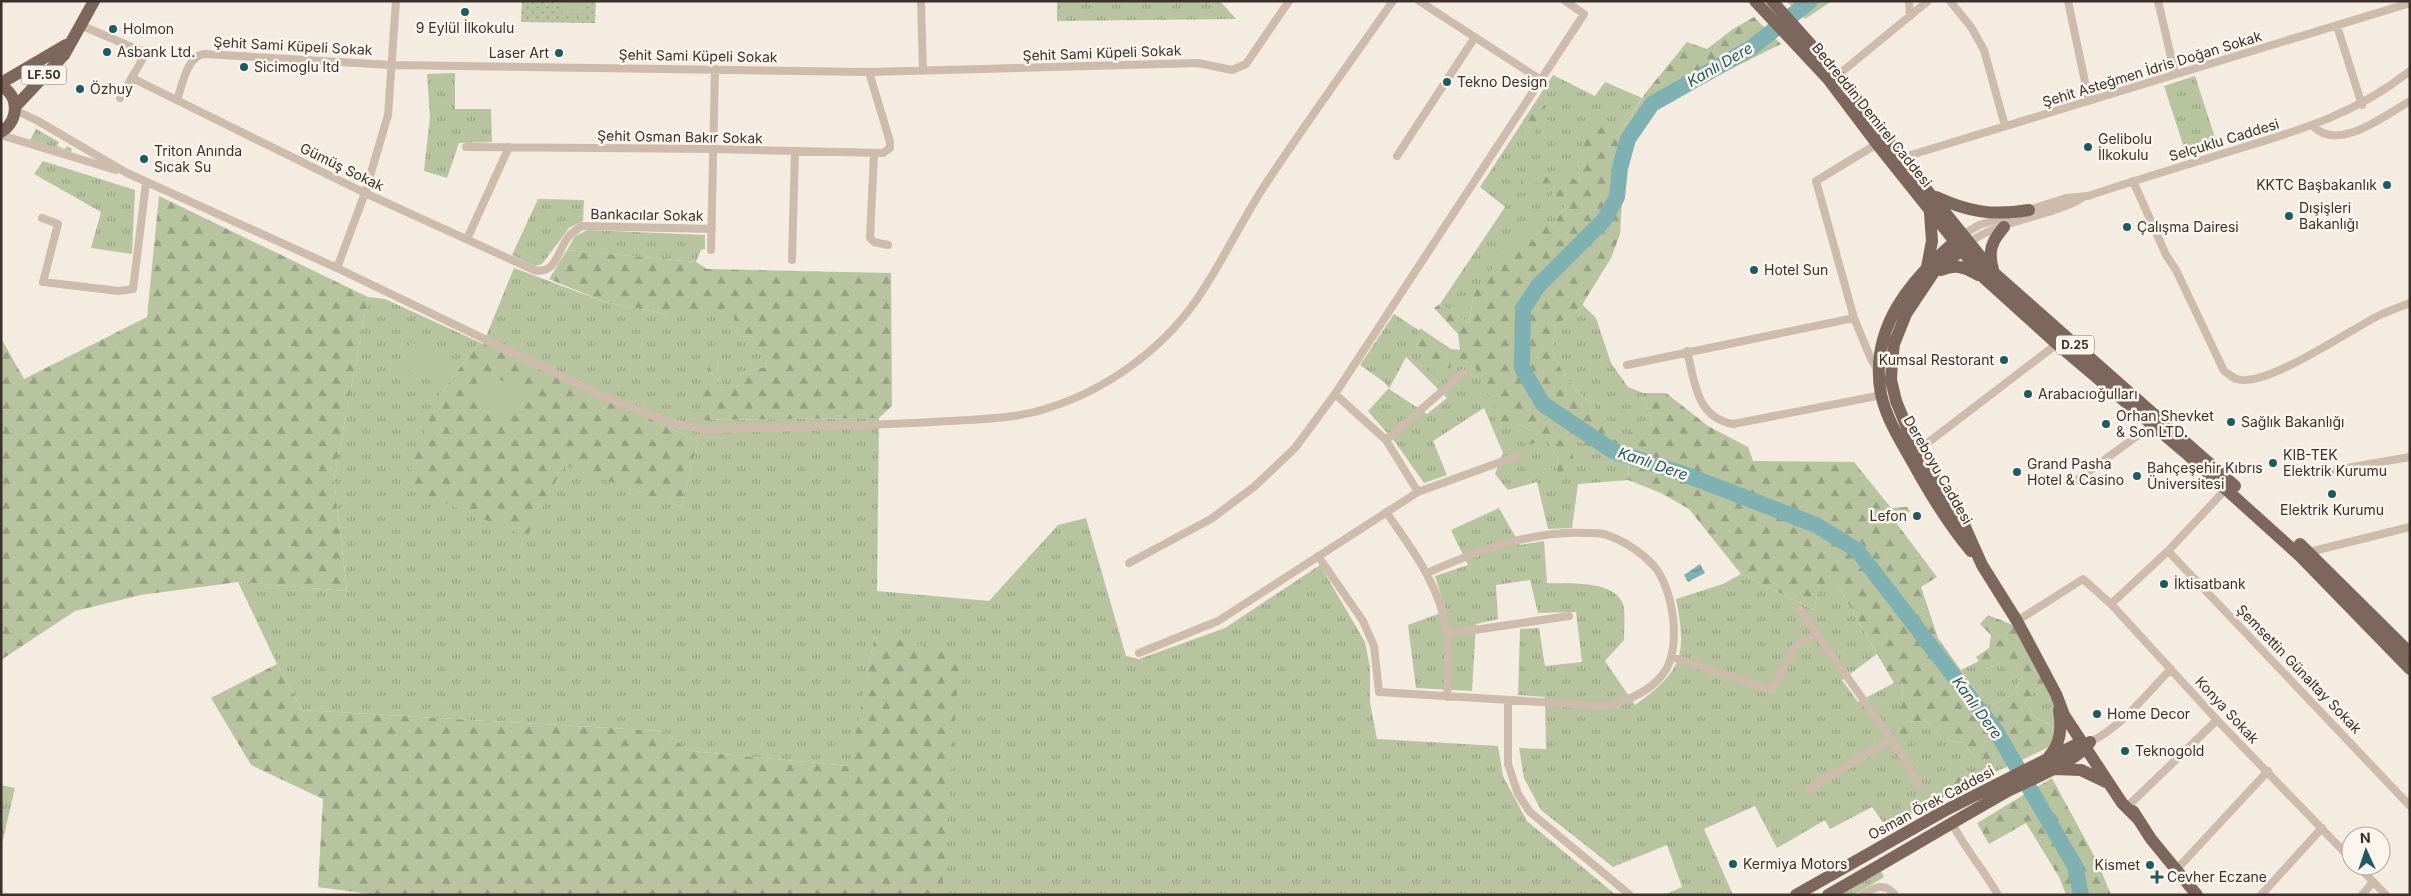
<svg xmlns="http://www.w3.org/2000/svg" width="2411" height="896" viewBox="0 0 2411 896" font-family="Inter,sans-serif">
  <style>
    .grass { fill: url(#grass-tufts); fill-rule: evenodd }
    .forest { fill: url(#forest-firs) }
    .park { fill: url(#park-dots) }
    .pitch { fill: #b8c4a0 }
    .water { fill: url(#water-waves) }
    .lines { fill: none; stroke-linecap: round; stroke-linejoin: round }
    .river { stroke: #7fb0b2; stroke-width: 16 }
    .minor { stroke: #cdbbac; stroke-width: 8 }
    .primary { stroke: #7d675c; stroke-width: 12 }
    .poi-dot { fill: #1f5a5e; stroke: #fbf5ee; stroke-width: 2 }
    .labels { text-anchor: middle; stroke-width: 5; stroke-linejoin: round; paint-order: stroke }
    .shield { fill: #fbf5ee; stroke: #756b66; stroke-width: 1 }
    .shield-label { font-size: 12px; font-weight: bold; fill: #3b302b }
    .poi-label { font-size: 14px; fill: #3b302b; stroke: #fbf5ee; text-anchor: start }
    .street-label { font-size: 14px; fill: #3b302b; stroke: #fbf5ee }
    .water-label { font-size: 15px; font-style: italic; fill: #1f5a5e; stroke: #fbf5ee }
  </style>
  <defs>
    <pattern id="grass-tufts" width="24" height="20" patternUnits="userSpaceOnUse" patternTransform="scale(1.25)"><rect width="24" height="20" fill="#b8c4a0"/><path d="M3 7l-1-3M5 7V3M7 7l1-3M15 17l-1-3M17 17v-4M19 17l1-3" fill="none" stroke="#97a083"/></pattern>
    <pattern id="forest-firs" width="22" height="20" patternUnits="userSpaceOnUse" patternTransform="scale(1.25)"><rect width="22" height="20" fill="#b8c4a0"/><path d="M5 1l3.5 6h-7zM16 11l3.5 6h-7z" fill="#97a083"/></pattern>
    <pattern id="park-dots" width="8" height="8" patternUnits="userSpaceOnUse" patternTransform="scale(1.25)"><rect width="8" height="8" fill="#b8c4a0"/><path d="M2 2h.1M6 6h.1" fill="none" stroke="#97a083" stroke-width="1.8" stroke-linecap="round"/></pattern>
    <pattern id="water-waves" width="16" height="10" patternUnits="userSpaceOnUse" patternTransform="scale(1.25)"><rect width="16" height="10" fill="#7fb0b2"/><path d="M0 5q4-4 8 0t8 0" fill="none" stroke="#699091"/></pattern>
  </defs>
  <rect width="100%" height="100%" fill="#f4ebe1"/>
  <path class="grass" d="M1057,1h163l16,18 -179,2z
    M1786,1h46l-27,18z
    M455,73v36h36l1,33 -33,1 -12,35 -23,-7 6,-54 -3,-43z
    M1553,75l42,21 10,-14 37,16 -24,37 -33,-3 -7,32 2,20 -46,-2 19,2 14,18 -14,24 -79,66 -5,31 -29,-19 65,-97 -25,-20z
    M2195,76l22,68 -31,10 -22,-68z
    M36,129l23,13 -2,4 8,3 2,-3 5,3 -1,3 -41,-12z
    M43,161l92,29 -3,64 -41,-6 10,-36 -67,-38z
    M538,199l46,1 -1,21 -14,7 -27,36 -7,2 -23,-11z
    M588,230l117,5v14l-4,1 -5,12 -129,-12 8,-14z
    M514,268l91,34 61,12h68l4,22 16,1 14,16v13l-28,7 1,12 -22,3 -2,-27 -8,20 -5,39 175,-2 -2,173 112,10 69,-76 28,-7 40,138 13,3 86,-31 95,-63 45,77 5,25v35l7,37 121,7 5,30 24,45 89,74h-752l11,-260 -25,131 -159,-15 -29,-20 -360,-21 -25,-46 -39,-82 109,9 -13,-111 34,-183 17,2 94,43 -41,55 125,67 118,43 17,-66 -215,-97z
    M1582,304l14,14 15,45 17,24 15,6 9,31 -27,12c-21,-20 -69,-58 -72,-88 0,-7 2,-16 3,-23l23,-15z
    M1394,314l26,17 -3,19 37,6 17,11 2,-5 29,61 16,1 30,15 11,23 -3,10v11l17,-45 56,25 -1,17 -50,4 -6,44 -24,1 -11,-47 -29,8 -13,-16 8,-21 -19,-45 -51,33 14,34 -23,8 -29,-41 -27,-31 21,-23 -5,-6 -24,-17zM1406,357l41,41 -20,16 -38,-25z
    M1499,508l21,37 24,-4 3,42c21,1 72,-4 77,25 1,10 0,22 0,32l-19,21 30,44c48,-35 52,-49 41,-106l47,-15 18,-10 73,36 4,-20 20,-4 39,68 -35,26 16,22 36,-19 9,-1 -1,22 -3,7 6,10 22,1 16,18 21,3 16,22 23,-8 6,9 -26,11 -10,-8 -51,25 5,12 -40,22 -15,-21 -42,22 -5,-9 -48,28 -22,-42 -51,23 29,66h-69l18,-8 -15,-42 -54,22 -72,-57 -17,-32 -5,-30 27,1 -1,-52 -27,-2 2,-66 19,-1 6,38 37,-4 -6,-50 -38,1 -8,-33 -34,5 2,34 -22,5 -4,67 -56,-3 -8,-63 38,-14 -11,-35 33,-11 -17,-35z
    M2010,658l13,17 -10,19 -25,14 -27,-38 18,-9 7,8z
    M2044,683l13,25 -1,20 -20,-10 -12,-16z
    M1,785l14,3 -14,60z
    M1881,871l3,6 -30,18h-16z"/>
  <path class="forest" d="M1754,17l27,27 -92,46 -32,19 -24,32 -9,28 -4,65 -9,24 -32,52 -23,15c-1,7 -3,16 -3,23 3,30 51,68 72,87l27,-11 -9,-31h23l42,33 40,21 5,14 101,1 37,46 16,-1 3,4 -13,13 40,53 -16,10 17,51 50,70 25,-14 10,-19 -14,-16 -24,10 -9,-12 13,-9 2,-13 -11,-11 8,-9 25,10 31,58 -20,19 12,16 20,10 -5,15 -4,5 -38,18 -6,-9 -13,9 -10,-1 -16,-22 -21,-3 -16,-18 -22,-1 10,19 -11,6 -13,-17 11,-25 1,-21h-9l-56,-97 -20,5 -4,19 -73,-36 -52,-65 -28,-16 -33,-13 1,-17 -56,-24c-2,20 6,32 -17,44l-14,-11 4,-8 10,8 3,-10 -11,-23 -20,6 -4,-8 8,-6 -14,-7h-16l-29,-61 -2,5 -17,-11 -4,11 -19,3 -14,-21 3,-22 31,21 9,1 -2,-16 -24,-26 6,-4 29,19 5,-31 39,-50 23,-17 17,1 14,-24 -16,-4 2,-14 -19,-1 -5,9 -8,1v-20l42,-1 17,11 -2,-19 6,-32 22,-6 12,9 29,-44 40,-49 20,7 26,-20z
    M1537,101l9,5 -6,10 17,8 -2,4 -17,-2 -7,15 -10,-1 4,-22z
    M159,196l209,101 -34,183 13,111 -109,-9 -97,13 -66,16 -74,49v-322l23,41 123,-62z
    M567,250l129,12 11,7 184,4 1,133 -13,12 -176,2 -4,-35 10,-4v-20h8l2,27 21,-3v-12l28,-7v-13l-14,-3v-13l-16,-1 -5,-22h-67l-61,-12 -56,-23z
    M479,342l219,99 -17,66 -117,-42 -37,72 -123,-51 34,-89z
    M875,635l85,18 -18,242h-565l-59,-8 5,-88 -72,-34 -40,-67 66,-34 25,46 360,21 29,20 158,15z
    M1973,769l10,8 -56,29 -6,-12z
    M2052,778l46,85 13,32h-45l-7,-18 -33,-54 -37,21 -12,-21z"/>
  <path class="park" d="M522,1h74l-1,22 -74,-1z"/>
  <path class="pitch" d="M562,1h25v12h-25z
    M410,342l44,18 -10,24 -44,-17z
    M482,372l42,18 -11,25 -42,-17z"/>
  <path class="water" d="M1700,564l5,9 -17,9 -4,-7z"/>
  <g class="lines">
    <path class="river" d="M1810,1l-59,47 -99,56 -24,35 -8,29 -3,29 -13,23 -66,66 -15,23 -1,59 21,36 70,47 71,23 132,51 41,25 139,181 79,135 6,29"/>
    <path class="minor" d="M921,1l2,70
      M1419,1l122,79
      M1909,1l1,15
      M1950,1l21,26 13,23 21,76
      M2068,1l21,100
      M2158,1l17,73
      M80,25l66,28 -26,45
      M2337,26l25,79
      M1838,75l90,-74
      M132,78l233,115 169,77c20,5 24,-17 32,-30 4,-6 9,-10 16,-14l130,3
      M177,100c5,-14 10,-44 27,-46l187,11 478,7 329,-9 34,7 14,-6 43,-63
      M15,110l23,11 89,52 210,95 270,130 65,25 31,6h17c76,-2 152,-3 228,-8 33,-2 68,-2 100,-13 58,-18 112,-57 147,-106 26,-37 45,-79 70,-117 41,-62 85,-123 128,-184
      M2313,126c25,27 72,-11 97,-25
      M1,135l115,35
      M1877,144l-61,37 38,137 17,41 7,11
      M466,147l248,2 169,4 7,-5v-6l-21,-70
      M874,154l-4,84 4,4 14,3
      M1397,156l78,-119
      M1901,158l509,-155
      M2133,181l33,74 10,15 48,101c4,2 8,7 13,8 28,10 114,-50 141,-63 10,-5 21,-9 32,-13
      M2026,211l40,-13 22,-2c51,-17 102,-32 153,-48 63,-19 116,-35 169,-77
      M42,218l16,6 -15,58 76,9 14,-2 13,-106
      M1964,234l15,-9 29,-9
      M467,239l42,-92
      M1970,242c31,-23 78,-24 112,-44
      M711,250l4,-181
      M792,260l3,-108
      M337,268l28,-75 23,-78 8,-114
      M1687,351c8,31 9,66 46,73l149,-29
      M1627,365l227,-47
      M1335,394l51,46 32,52
      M1386,440l77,-67
      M1917,451l140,-107
      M2329,471l81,-14
      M2077,480l75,-55
      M1386,512c26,37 56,76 61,123 2,20 1,41 0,62
      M2168,551l242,255
      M2305,553l105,-26
      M1318,556l45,65 11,25 5,46 226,14c23,-5 44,-14 58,-32 20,-25 10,-86 -9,-108 -13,-14 -30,-25 -47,-31 -7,-3 -16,-2 -23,-2 -55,-2 -107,18 -157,40
      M1129,563l82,-44 44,-33 40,-38 40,-54 249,-380 -19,-13
      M2111,604l57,-53 58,-62
      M1800,610l103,146 16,29
      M2017,621l66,-42 28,25 106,116 134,139
      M1447,634l122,-18
      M1139,653l79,-32 200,-129 99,-36
      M1672,657l100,33 22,-42 23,-15
      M1508,701v63l10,30 12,18 100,83
      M2090,742c32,-15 56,-48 81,-73
      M1809,789l81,-49
      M2130,804l87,-84
      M1952,823c13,26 32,47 46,72
      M2358,866l28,29
      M2177,869l91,-98
      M1862,895c12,-7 23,-14 33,0
      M2261,895l61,-67
      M2362,895l11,-13"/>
    <path class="primary" d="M1755,1l73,78 49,65 107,134 73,66 131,111 112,101 110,113
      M1772,1l66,74 63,83 92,114 242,214
      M1,83l65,-38
      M1,86c19,10 18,35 0,46
      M15,107l49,-52 30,-54
      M1936,197c33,15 56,19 93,13
      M1960,237c-47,40 -92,90 -79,157 5,24 20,48 32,69 17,31 35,61 58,88
      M1967,246l-33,26 -28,42 -12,30 -2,17 -1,19 5,21 19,46 50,80 17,38 35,56 39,73 8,21 58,88 15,15
      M1927,267l5,-26 -2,-28
      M1941,270c15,-6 24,-3 37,5
      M1993,270c-5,-19 -2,-28 11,-43
      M2300,544l110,109
      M2048,758c13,-15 14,-29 11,-48
      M2054,769l27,1 25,12
      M2133,811l18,28 46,56
      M1796,895l148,-84 137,-69
      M1828,895c60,-34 118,-69 178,-103 21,-11 73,-31 84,-50"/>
  </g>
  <g class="poi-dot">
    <circle cx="465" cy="12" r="5"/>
    <circle cx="113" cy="29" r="5"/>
    <circle cx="107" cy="52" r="5"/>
    <circle cx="559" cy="53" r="5"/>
    <circle cx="244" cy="67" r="5"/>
    <circle cx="1447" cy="82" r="5"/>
    <circle cx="80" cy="89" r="5"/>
    <circle cx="2088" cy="147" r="5"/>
    <circle cx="144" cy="159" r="5"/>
    <circle cx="2387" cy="185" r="5"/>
    <circle cx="2289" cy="216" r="5"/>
    <circle cx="2127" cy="227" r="5"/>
    <circle cx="1754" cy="270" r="5"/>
    <circle cx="2004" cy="360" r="5"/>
    <circle cx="2028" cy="394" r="5"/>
    <circle cx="2231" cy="422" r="5"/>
    <circle cx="2106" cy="424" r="5"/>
    <circle cx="2273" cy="463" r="5"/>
    <circle cx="2017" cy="472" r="5"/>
    <circle cx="2137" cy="476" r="5"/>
    <circle cx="2332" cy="494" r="5"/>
    <circle cx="1917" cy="516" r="5"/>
    <circle cx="2164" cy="584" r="5"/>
    <circle cx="2097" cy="714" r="5"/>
    <circle cx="2125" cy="751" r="5"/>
    <circle cx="1733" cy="864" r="5"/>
    <circle cx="2150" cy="865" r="5"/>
    <path d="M2154.5 869.5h5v5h5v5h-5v5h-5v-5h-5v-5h5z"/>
  </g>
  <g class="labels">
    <g class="shield">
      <rect x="21.5" y="65.5" width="45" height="19" rx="4"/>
      <rect x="2056" y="335.5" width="38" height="19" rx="4"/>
    </g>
    <g class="shield-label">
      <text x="44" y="79">LF.50</text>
      <text x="2075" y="349">D.25</text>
    </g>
    <g class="poi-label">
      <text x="465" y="33" text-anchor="middle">9 Eylül İlkokulu</text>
      <text x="123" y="34">Holmon</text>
      <text x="117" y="57">Asbank Ltd.</text>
      <text x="549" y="58" text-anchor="end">Laser Art</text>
      <text x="254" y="72">Sicimoglu ltd</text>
      <text x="1457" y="87">Tekno Design</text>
      <text x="90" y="94">Özhuy</text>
      <text x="2098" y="144">Gelibolu<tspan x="2098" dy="16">İlkokulu</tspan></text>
      <text x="154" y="156">Triton Anında<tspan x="154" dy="16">Sıcak Su</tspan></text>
      <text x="2377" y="190" text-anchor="end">KKTC Başbakanlık</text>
      <text x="2299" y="213">Dışişleri<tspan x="2299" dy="16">Bakanlığı</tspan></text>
      <text x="2137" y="232">Çalışma Dairesi</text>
      <text x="1764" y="275">Hotel Sun</text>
      <text x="1994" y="365" text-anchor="end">Kumsal Restorant</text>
      <text x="2038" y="399">Arabacıoğulları</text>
      <text x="2116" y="421">Orhan Shevket<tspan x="2116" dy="16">&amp; Son LTD.</tspan></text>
      <text x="2241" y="427">Sağlık Bakanlığı</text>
      <text x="2283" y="460">KIB-TEK<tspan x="2283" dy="16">Elektrik Kurumu</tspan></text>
      <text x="2027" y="469">Grand Pasha<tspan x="2027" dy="16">Hotel &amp; Casino</tspan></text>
      <text x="2147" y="473">Bahçeşehir Kıbrıs<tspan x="2147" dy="16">Üniversitesi</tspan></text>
      <text x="2332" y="515" text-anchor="middle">Elektrik Kurumu</text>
      <text x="1907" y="521" text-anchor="end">Lefon</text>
      <text x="2174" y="589">İktisatbank</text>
      <text x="2107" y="719">Home Decor</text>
      <text x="2135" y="756">Teknogold</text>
      <text x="1743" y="869">Kermiya Motors</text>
      <text x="2140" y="870" text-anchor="end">Kismet</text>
      <text x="2167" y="882">Cevher Eczane</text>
    </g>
    <g class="street-label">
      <text transform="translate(293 46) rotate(3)" y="5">Şehit Sami Küpeli Sokak</text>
      <text transform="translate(1102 53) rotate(-2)" y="5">Şehit Sami Küpeli Sokak</text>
      <text transform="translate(698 56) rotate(1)" y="5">Şehit Sami Küpeli Sokak</text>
      <text transform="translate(2152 69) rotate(-17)" y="5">Şehit Asteğmen İdris Doğan Sokak</text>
      <text transform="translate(1872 115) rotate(51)" y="5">Bedreddin Demirel Caddesi</text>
      <text transform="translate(680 137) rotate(1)" y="5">Şehit Osman Bakır Sokak</text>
      <text transform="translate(2224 140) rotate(-17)" y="5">Selçuklu Caddesi</text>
      <text transform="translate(342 167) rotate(26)" y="5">Gümüş Sokak</text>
      <text transform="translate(647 215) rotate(1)" y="5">Bankacılar Sokak</text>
      <text transform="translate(1938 470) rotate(60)" y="5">Dereboyu Caddesi</text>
      <text transform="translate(2299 669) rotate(46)" y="5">Şemsettin Günaltay Sokak</text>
      <text transform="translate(2227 710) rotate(47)" y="5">Konya Sokak</text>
      <text transform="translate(1931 803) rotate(-28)" y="5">Osman Örek Caddesi</text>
    </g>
    <g class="water-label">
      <text transform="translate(1720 65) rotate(-30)" y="5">Kanlı Dere</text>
      <text transform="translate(1653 464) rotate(19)" y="5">Kanlı Dere</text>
      <text transform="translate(1977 708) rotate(54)" y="5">Kanlı Dere</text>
    </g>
  </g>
  <rect width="2411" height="896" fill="none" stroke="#3b302b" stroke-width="5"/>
  <g transform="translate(2366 851) rotate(357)"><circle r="24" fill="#fbf5ee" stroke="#aea6a0"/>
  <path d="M0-4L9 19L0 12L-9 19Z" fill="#1f5a5e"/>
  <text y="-8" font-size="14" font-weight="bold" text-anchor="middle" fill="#3b302b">N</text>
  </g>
</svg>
